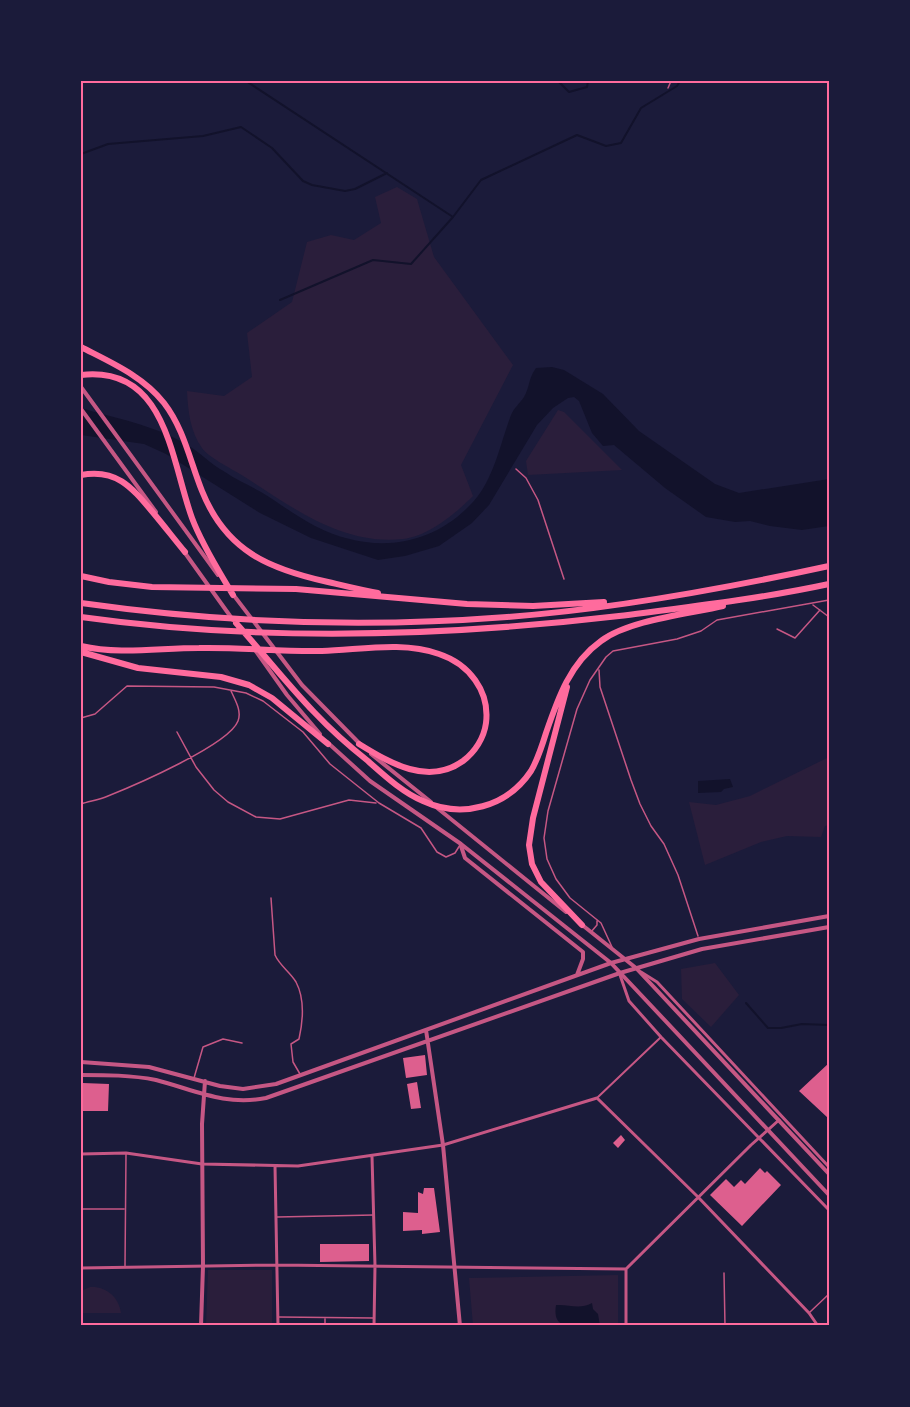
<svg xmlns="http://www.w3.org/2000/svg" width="910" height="1407" viewBox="0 0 910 1407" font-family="Georgia,serif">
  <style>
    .green { fill: #2a1e3b }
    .water { fill: #12122b }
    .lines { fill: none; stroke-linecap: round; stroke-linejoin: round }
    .stream { stroke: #12122b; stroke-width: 2 }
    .building { fill: #dd5f8e }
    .service { stroke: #c65784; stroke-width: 1.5 }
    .pedestrian { stroke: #c65784; stroke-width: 2 }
    .minor { stroke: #c65784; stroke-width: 3 }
    .tertiary { stroke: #c65784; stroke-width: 4 }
    .motorway { stroke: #ff6b9d; stroke-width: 6 }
    .neatline { fill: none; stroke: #ff6b9d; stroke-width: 2 }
  </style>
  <rect width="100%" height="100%" fill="#1b1b3a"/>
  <path class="green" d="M397,187l20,12 17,58 79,108 -52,100 12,31c-17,17 -44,40 -70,43 -62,7 -114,-34 -163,-65 -10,-6 -32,-17 -38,-26 -12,-17 -14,-37 -15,-57l37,5 28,-19 -5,-44 45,-31 15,-60 24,-7 23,5 27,-17 -6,-26z
    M558,410l6,2 58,58 -94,5 -2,-14z
    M829,757v68l-4,1 -4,11 -34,-1 -26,6 -56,23 -16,-63 27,3 34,-9z
    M715,963l24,32 -28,32 -29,-28 -1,-30z
    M208,1270h64v56h-66z
    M618,1275v51h-145l-4,-48z
    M90,1287c16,-1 29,10 31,26h-40v-22z"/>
  <path class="water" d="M552,367l12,3 39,24 36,37 76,53 24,9 90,-14v47l-27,4 -32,-4 -20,-5 -15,1 -29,-5 -41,-29 -51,-43 -11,1 -11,-13 -13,-32 -5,-4 -6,1 -15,10 -16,17 -48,80 -17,18 -33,23 -34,10 -27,4 -67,-22 -51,-25 -94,-59 -22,-10 -63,-9v-27c34,10 72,17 103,35 15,8 26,21 41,29 11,8 24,13 36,20 18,11 35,24 54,34 55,28 115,23 158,-24 21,-23 27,-58 38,-87 3,-7 9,-12 13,-18 6,-10 4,-18 12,-29z
    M730,779l3,8 -9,2 -3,3 -23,1v-12z
    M592,1303l1,6 5,5 2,12c-5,0 -10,-1 -15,-1 -14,0 -33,5 -29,-20 13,-1 23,5 36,-2z"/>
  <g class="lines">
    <path class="stream" d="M246,81l207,136 28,-37 96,-45 29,11 15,-3 20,-35 36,-22 3,-5
      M558,81l11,11 18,-5 1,-6
      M81,154l27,-10 95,-8 38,-9 31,21 31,33 9,4 33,6 10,-2 32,-16
      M280,300l93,-40 38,4 42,-47
      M746,1003l22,25h13l21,-4 27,1"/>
  </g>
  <path class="building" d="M425,1055l2,20 -21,3 -3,-20z
    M829,1063v54l-1,1 -29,-27z
    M417,1082l4,26 -10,1 -4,-25z
    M83,1083l26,1 -1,27h-25z
    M621,1135l4,5 -7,8 -5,-5z
    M760,1168l5,5 2,-2 14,14 -39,41 -32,-31 16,-16 8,8 7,-7 4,4z
    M424,1188h10l6,44 -18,2v-4l-19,1v-19l15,1v-21l5,2z
    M320,1244h49v17l-49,1z"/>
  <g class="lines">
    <path class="service" d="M668,88l3,-7
      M516,469l10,9 12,22 26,79
      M813,605l16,12
      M777,629l18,9 25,-28
      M599,670l1,17 31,93 9,24 11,22 13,18 14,31 20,61
      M81,718l14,-4 32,-28 87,1 32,6 17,8 40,31 27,32 49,39 42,25 16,24 9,5 9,-4 5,-8
      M177,732l19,35 18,23 14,12 28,15 24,2 69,-19 27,3
      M81,804c9,-3 18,-4 27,-8 25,-10 121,-51 130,-75 4,-10 -3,-21 -7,-30
      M271,898l4,57c5,11 15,17 21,27 9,17 7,39 3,57l-8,5 2,18 7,12
      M591,932l6,-7v-4
      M612,947l-11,-24 -31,-25 -14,-19 -9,-20 -3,-21 4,-27 29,-102 13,-29 16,-23 7,-6 64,-12 24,-8 16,-11 112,-20
      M194,1078l9,-31 20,-8 19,4
      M81,1209h43
      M277,1217l97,-2
      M125,1266l1,-112
      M724,1273l1,53
      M810,1312l19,-18
      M279,1317l94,1
      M325,1319v7"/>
    <path class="pedestrian" d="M598,1097l63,-60"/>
    <path class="minor" d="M829,394v14
      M641,972l16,10 172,185
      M620,975l9,26 32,36 168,173
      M81,1154l45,-1 76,11 96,2 145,-21 154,-47 101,99 111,116 9,13
      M372,1156l3,110 -1,60
      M275,1166l3,160
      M81,1268l196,-3 349,4
      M626,1326v-57l125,-124 28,-25"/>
    <path class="tertiary" d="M81,387l137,188
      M81,409l75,103
      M185,553l48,67
      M232,593l70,92 59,60
      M255,650l32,45 33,39
      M327,742l43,39 91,63 150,119 218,232
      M371,754l60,48
      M436,807l130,105
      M461,846l4,12 118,94v7l-6,16
      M581,924l55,44 193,206
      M426,1030l17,115 17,181
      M81,1062l68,5 71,19 23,3 33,-5 335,-121 88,-24 130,-23
      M81,1075c25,0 50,0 75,5 39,10 68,26 110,18l354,-125 82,-24 127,-22
      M201,1326l2,-60 -1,-142 3,-43"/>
    <path class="motorway" d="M81,347c29,15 62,29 83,56 20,26 26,58 38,88 24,60 67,78 126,91 17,4 33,8 50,11
      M81,375c86,-10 90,86 111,143 10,27 27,53 41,77
      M81,475c37,-7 52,14 74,40 10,12 20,25 30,37
      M81,576l28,6 43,5 144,2 171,15 66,2 71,-4
      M81,603c141,20 284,25 426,14 108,-8 216,-28 322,-51
      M81,617c178,25 359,20 538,-1 70,-9 140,-17 210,-32
      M236,623c26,29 51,61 78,89 17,18 35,34 54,49 17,15 34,31 55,40 39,18 84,6 108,-30 7,-12 11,-25 15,-38 12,-35 24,-70 55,-92 28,-21 88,-27 122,-35
      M81,646c39,9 78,2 118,2 41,-1 82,4 123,3 38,-1 80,-10 117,3 30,10 51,37 47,69 -2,15 -11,29 -23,38 -35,25 -73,2 -104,-17
      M81,652l57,16 83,9 28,8 23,13 56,46
      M567,687l-34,131 -4,27 3,19 9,18 41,43"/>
  </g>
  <rect width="910" height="1407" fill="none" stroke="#1b1b3a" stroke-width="165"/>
  <rect x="82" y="82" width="746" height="1242" class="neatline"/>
</svg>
